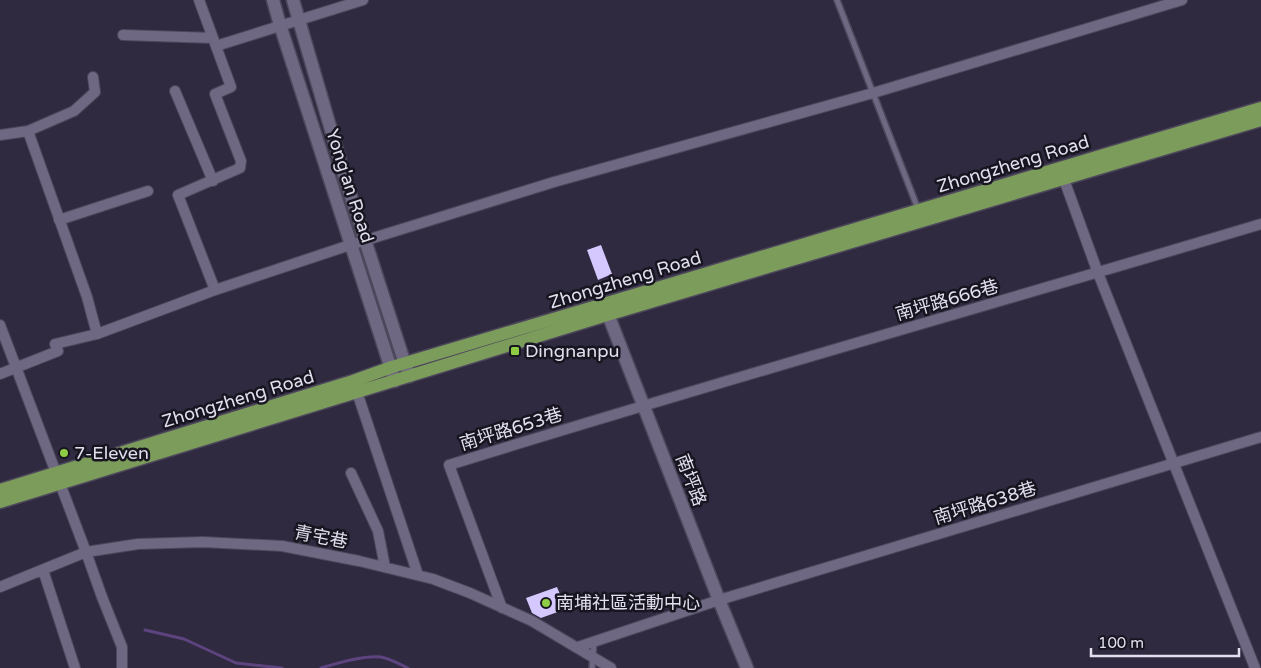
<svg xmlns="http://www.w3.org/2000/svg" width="1261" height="668" viewBox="0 0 1261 668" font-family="'Varela Round','Noto Sans TC',sans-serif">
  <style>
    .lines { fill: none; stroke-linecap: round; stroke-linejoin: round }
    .stream { stroke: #5d447f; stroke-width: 3 }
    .building { fill: #d4c8fe }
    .service-casing { stroke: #4d475b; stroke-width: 8 }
    .minor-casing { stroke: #4d475b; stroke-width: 12 }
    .tertiary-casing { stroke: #4d475b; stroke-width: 15 }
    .primary-casing { stroke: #4d475b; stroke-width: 15 }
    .service { stroke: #6e6883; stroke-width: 5 }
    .minor { stroke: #6e6883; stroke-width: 10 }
    .tertiary { stroke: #6e6883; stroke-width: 12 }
    .primary { stroke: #7c9c5b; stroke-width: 12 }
    .poi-dot { fill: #8ecd43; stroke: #17151f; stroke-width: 2 }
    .labels { text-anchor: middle; stroke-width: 5; stroke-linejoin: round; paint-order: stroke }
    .street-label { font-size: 18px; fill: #e2dfee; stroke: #17151f }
    .poi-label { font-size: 18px; fill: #e2dfee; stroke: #17151f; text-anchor: start }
  </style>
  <rect width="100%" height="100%" fill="#302a41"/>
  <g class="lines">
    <path class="stream" d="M145,630l39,9 52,24 46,5
      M321,668c16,-5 44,-13 60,-11 10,2 18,7 27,11"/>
  </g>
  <path class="building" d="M601,245l11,29 -14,6 -11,-30z
    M557,587l9,22 -25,9 -9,-5 -6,-15z"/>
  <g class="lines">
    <g class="service-casing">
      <path id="service" d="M837,0l81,209
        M592,668l2,-26"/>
    </g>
    <g class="minor-casing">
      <path id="minor" d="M199,0l32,87 -16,7 26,67 -1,7 -62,27 37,95
        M123,35l90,3
        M216,46l147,-46
        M175,91l38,90
        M28,131l59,166 10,37
        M0,135l28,-4 46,-20 21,-19 -2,-15
        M1062,174l36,99 157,395
        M59,220l89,-29
        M0,325l86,227 52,-8 65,-2 79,4 77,15 74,18 37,14 62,28 79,47
        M0,374l58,-23 -3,-7 42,-10 118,-44 129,-43 210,-65 319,-89 309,-93
        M357,392l61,183
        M351,473l27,58 7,36
        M43,570l32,98
        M0,587l86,-35 16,45 20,50v21
        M502,608l-53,-143c270,-84 541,-160 812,-241
        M578,647l141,-47 542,-163"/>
    </g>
    <g class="tertiary-casing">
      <path id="tertiary" d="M273,0l7,25 115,356
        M293,0l53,181 59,183 5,12
        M604,304l115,296 28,68"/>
    </g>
    <g class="primary-casing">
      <path id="primary" d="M0,490l353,-109 39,-14 869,-259
        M0,502l607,-187 654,-195"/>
    </g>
    <use href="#service" class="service"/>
    <use href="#minor" class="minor"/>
    <use href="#tertiary" class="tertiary"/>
    <use href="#primary" class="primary"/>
  </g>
  <g class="poi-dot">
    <rect x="510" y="346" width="10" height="10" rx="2.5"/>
    <circle cx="64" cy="453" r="5"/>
    <circle cx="546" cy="603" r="5"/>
  </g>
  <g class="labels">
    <g class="street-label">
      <text transform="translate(1013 164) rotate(-17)" y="6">Zhongzheng Road</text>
      <text transform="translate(350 186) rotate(72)" y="6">Yong'an Road</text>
      <text transform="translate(625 280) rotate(-17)" y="6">Zhongzheng Road</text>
      <text transform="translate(947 300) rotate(-16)" y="6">南坪路666巷</text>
      <text transform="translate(238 399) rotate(-17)" y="6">Zhongzheng Road</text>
      <text transform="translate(511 429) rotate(-17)" y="6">南坪路653巷</text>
      <text transform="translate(691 480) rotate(69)" y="6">南坪路</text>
      <text transform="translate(985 503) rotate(-17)" y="6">南坪路638巷</text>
      <text transform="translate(321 537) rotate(11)" y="6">青宅巷</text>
    </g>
    <g class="poi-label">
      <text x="525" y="357">Dingnanpu</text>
      <text x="74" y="459">7-Eleven</text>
      <text x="556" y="609">南埔社區活動中心</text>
    </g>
  </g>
  <path d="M1091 648v8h148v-8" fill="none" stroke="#e2dfee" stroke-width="2.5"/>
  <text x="1098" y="648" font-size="15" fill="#e2dfee" stroke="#17151f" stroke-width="4" paint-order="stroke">100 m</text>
</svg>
